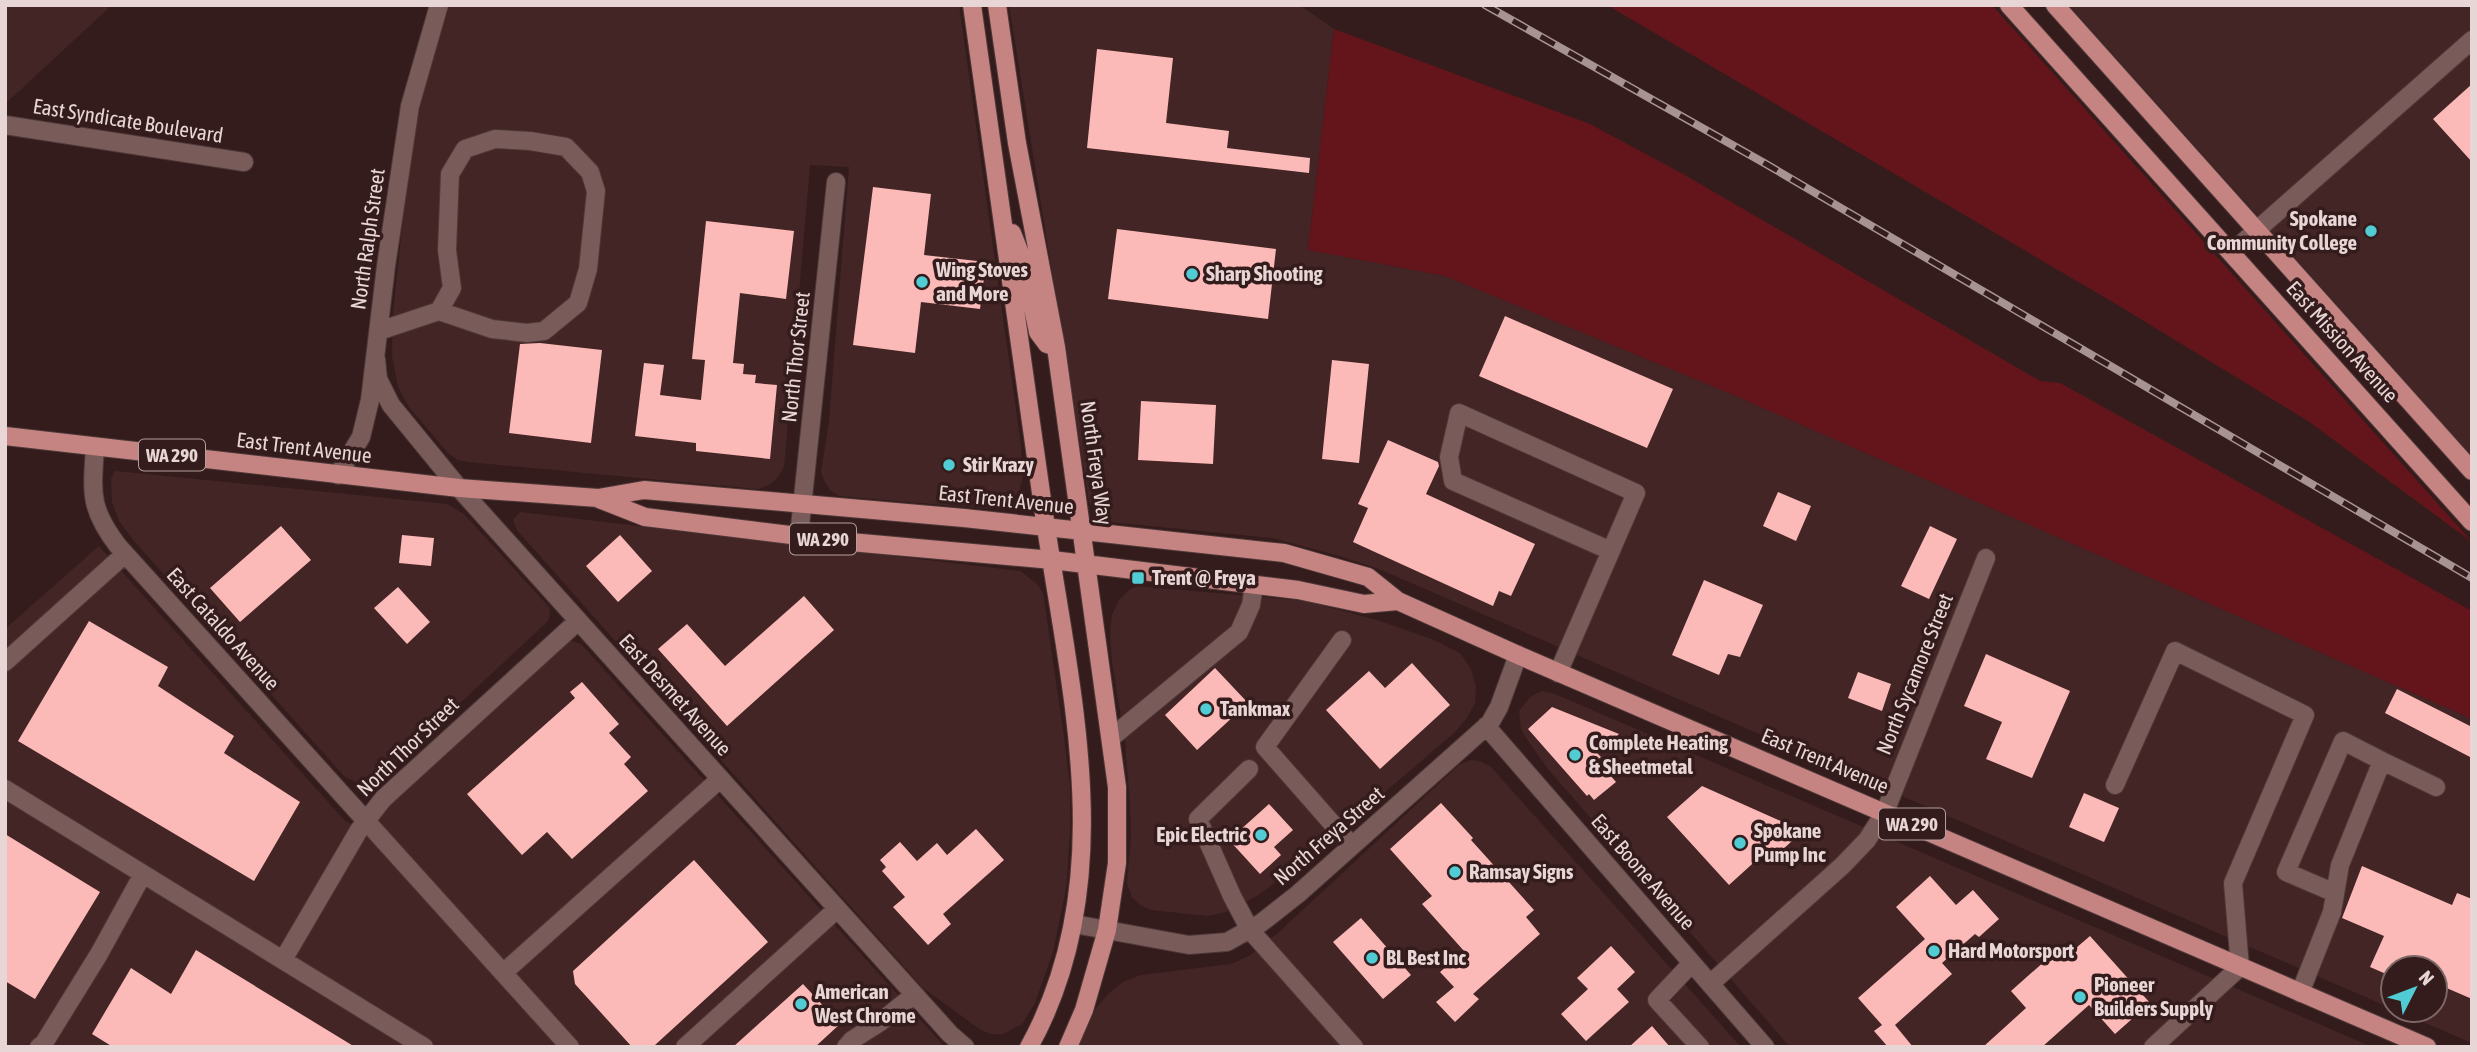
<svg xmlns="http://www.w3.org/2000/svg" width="2477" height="1052" viewBox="0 0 2477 1052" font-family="'Asap Condensed',sans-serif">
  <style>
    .built { fill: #442525 }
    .green { fill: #64151b }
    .building { fill: #fbbab8 }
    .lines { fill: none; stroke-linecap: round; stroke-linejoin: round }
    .minor-casing { stroke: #4d3838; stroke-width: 20 }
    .major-casing { stroke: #4d3838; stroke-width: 20 }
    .minor { stroke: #795b5a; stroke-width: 18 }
    .major { stroke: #c58482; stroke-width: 18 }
    .rail-casing { stroke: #a69392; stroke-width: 8 }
    .rail { stroke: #351c1c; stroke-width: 5; stroke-dasharray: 16; stroke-linecap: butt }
    .poi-dot { fill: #51ccd4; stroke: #351c1c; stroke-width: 2.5 }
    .labels { text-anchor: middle; stroke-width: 7; stroke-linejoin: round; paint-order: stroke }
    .shield { fill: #351c1c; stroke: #b29e9e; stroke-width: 2 }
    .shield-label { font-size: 19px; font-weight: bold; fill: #e7d6d5 }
    .street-label { font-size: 21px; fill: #e7d6d5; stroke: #351c1c }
    .poi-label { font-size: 21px; font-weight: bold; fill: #e7d6d5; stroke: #351c1c; text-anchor: start }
  </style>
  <rect width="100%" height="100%" fill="#351c1c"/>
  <path class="built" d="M5,5h107l-107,99z
    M450,5h509l62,440 2,32 -4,14 -7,9 -19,9 -154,-13 -9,-6 -5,-8 -4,-9 8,-52 20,-254 -39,-2 -26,302 -6,10 -9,8 -11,4 -290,-27 -10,-2 -10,-7 -39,-46 -11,-20 -6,-31 1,-43 16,-149 17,-86z
    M1009,5l293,2 32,22 -26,221 137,26 284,117 743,326v324l-77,-33h40v-42h-42v41l-1014,-440 -36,-12 -70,-19 -163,-16 -14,-8 -7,-13z
    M2069,5h403v451z
    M115,471l332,33 17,10 85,93 1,7 -2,7 -162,151 -14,9 -13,2 -14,-6 -211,-236 -15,-20 -7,-19 -1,-23z
    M520,512l500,59 17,13 6,9 21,144 6,50v46l-4,56 -13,63 -18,51 -13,21 -19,10h-12l-10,-4 -58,-42 -406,-458 -4,-10z
    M99,546l246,275 14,7 11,-5 26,-23 10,-15 153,-139 13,-5 9,3 364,403h-940v-418z
    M1137,586l168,15 72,19 57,20 26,13 11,16 5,18 -1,16 -8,15 -13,15 -144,123 -53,40 -31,16 -18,4 -57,-6 -11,-5 -8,-8 -5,-14 4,-45 -1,-36 -5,-60 -13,-80 -2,-29 2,-18 7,-15 10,-10z
    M1542,691l13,3 817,353h-582l-242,-278 -20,-28 -7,-12 -2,-18 11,-14z
    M1470,760l10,1 11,6 250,280h-663l18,-39 13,-15 14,-11 18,-7 90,-11 18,-8 30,-24 180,-167z"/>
  <path class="green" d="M1607,5h385l480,537 -164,-121 -192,-117z
    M1334,29l256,95 93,50 357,207 20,2 412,228v108l-743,-326 -284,-117 -137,-26z"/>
  <path class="building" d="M1097,49l76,9 -7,65 63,8 -2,17 83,10 -1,15 -222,-25z
    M2472,84v78l-39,-43z
    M873,187l58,7 -7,61 62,7 -6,47 -59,-7 -6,51 -62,-8z
    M706,221l88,10 -8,68 -46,-6 -7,70 11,1 -1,10 13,1 -1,8 22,2 -7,74 -74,-8v-8l-61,-7 9,-73 20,2 -4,30 41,5 4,-40 -13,-1z
    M1117,229l159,20 -8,70 -160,-20z
    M1505,316l168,73 -26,59 -168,-72z
    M540,343l62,7 -11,93 -82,-10 11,-89z
    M1332,360l37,4 -10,99 -37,-4z
    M1141,401l75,4 -3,59 -75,-4z
    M1388,440l50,22 1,4 -13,28 109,50 -24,52 -12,-5 -6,15 -140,-64 15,-34 -10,-4z
    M1778,492l33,14 -15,35 -33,-15z
    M281,526l30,34 -71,62 -30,-34z
    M1930,526l27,13 -28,60 -28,-13z
    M402,535l32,3 -3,28 -32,-3z
    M620,535l32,36 -34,31 -32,-36z
    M1704,580l59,25 -23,52 -12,-3 -9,21 -47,-20z
    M398,587l32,35 -23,22 -33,-36z
    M804,596l30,34 -107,96 -69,-77 29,-25 38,42z
    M89,621l79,46 -10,19 76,50 -10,17 76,49 -46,79 -236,-140z
    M1986,654l84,37 -38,87 -46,-19 16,-37 -38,-16z
    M1412,663l38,42 -70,64 -54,-59 43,-39 16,17z
    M1215,668l33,35 -51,47 -32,-35z
    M1858,672l33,12 -9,27 -34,-13z
    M582,682l37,42 -10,9 22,24 -7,7 24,27 -76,68 -25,-27 -25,23 -55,-61 108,-96 -5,-6z
    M2397,689l75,38v31l-87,-45z
    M1552,707l67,27 -22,19 4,4 -4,3 19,22 -22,18 -5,-6 -2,2 -59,-67z
    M1702,786l101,45 -35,32 -7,-7 -32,29 -62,-68z
    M2084,793l35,15 -15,34 -35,-15z
    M1441,803l32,35 -2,2 63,70 -8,7 14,17 -67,60 6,5 -24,23 -19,-20 18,-15 -14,-15 24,-21 -42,-47 10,-8 -42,-47z
    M1269,804l24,26 -19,17 7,8 -21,19 -31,-34z
    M976,829l28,31 -61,54 8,10 -23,21 -35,-38 12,-10 -23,-26 4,-4 -6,-7 20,-18 17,19 20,-18 10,12z
    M5,834l95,58 -65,107 -30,-18z
    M694,860l74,82 -113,103 -23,2 -57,-63 -2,-13z
    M2362,866l90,39 5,-12 15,6v100l-37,-16v-15h-42v9l-23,-10 14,-31 -42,-18z
    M1930,876l26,29 17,-15 26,29 -20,18 -4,-3 -33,29 10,11 -57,51 18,22h-25l-14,-16 8,-6 -24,-27 67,-59 -29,-32z
    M1361,918l50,57 -28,24 -50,-57z
    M2090,936l60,67 -35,31 -26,-29 -47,42h-59l43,-39 -15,-17 44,-39 7,8z
    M1611,946l24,26 -18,17 12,13 -43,39 -25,-27 27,-25 -11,-11z
    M196,950l159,97h-242l-21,-13 39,-66 40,26z
    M803,984l37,40 -25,23h-82z
    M1652,1026l18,21h-41z"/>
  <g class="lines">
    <g class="minor-casing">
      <path id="minor" d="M5,125l239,37
        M2232,252l240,-212
        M379,331l60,-20 53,18 35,4 17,-2 34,-28 10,-34 8,-78 -6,-19 -24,-25 -36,-6 -35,-2 -30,10 -15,25 -3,76 5,38 -13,23
        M376,359l2,20 13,26 68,83 491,546 15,13
        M95,447c-3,46 -6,61 23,99l452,501
        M338,475l23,-38 9,-37 16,-134 24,-160 29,-101
        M799,536l37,-354
        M1342,640l-77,107 87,99
        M5,662l120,-108
        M1558,673l78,-180 -177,-80 -10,44 4,24 158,70
        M1486,726l279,321
        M1112,737l127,-105 12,-27 3,-20
        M1249,769l-51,50 34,77 18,34 104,117
        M2115,785l60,-134 130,64 -72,168 7,84 -87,80
        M5,789l419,258
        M2335,893l-49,-21 57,-131 39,20
        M1074,924l115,21 38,-3 34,-19 37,-29 192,-171 9,-16 19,-52
        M283,960l76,-130 24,-31 195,-178
        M1692,963l-35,37 43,47
        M503,973l217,-194
        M1710,984l132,-118 25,-26 18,-28 101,-254
        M2300,993l32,-81 8,-47 42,-104 54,26
        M39,1047l5,-4 55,-89 44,-80
        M685,1047l152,-138
        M846,1047l6,-7 27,-17 35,-28"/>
    </g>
    <g class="major-casing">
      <path id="major" d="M972,5c24,165 48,330 70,495 25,181 82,376 -13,547
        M997,5l20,138 39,204 61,440v76l-10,67 -23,80 -16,37
        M2009,5l463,517
        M2055,5l417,466
        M1012,233l11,28 15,71 9,12 9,3
        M5,436l454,52 139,10 46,-8 320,28 320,35 84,24 30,24 120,54 909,392
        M599,499l46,18 194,24 213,19 246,30 66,14 34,-3"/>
    </g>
    <use href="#minor" class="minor"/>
    <use href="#major" class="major"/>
    <g class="rail-casing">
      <path id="rail" d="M1485,5l281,159 706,414"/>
    </g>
    <use href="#rail" class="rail"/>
  </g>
  <g class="poi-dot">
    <circle cx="2371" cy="231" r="7"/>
    <circle cx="1192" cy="274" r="7"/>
    <circle cx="922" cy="282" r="7"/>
    <circle cx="949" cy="465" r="7"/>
    <rect x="1131" y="571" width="14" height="14" rx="3.5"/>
    <circle cx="1206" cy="709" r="7"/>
    <circle cx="1575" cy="755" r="7"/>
    <circle cx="1261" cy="835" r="7"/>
    <circle cx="1740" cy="843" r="7"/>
    <circle cx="1455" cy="872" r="7"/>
    <circle cx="1934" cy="951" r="7"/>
    <circle cx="1372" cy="958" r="7"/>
    <circle cx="2080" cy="997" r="7"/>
    <circle cx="801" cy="1004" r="7"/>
  </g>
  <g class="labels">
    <g class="shield">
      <rect x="139" y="439.5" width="66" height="31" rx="5"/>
      <rect x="790" y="523.5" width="66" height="31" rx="5"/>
      <rect x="1879" y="808.5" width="66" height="31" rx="5"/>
    </g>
    <g class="shield-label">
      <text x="172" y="462">WA 290</text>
      <text x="823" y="546">WA 290</text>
      <text x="1912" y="831">WA 290</text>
    </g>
    <g class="street-label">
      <text transform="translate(128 121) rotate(9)" y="7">East Syndicate Boulevard</text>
      <text transform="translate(368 239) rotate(-82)" y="7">North Ralph Street</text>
      <text transform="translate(2342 342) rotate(48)" y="7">East Mission Avenue</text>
      <text transform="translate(796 357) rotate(-84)" y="7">North Thor Street</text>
      <text transform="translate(304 448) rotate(7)" y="7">East Trent Avenue</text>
      <text transform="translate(1096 463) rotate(82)" y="7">North Freya Way</text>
      <text transform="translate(1006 500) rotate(6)" y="7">East Trent Avenue</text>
      <text transform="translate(223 629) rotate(48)" y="7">East Cataldo Avenue</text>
      <text transform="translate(1915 674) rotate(-68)" y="7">North Sycamore Street</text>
      <text transform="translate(675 695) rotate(48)" y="7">East Desmet Avenue</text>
      <text transform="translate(408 747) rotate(-44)" y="7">North Thor Street</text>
      <text transform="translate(1825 761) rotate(23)" y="7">East Trent Avenue</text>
      <text transform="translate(1329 836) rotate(-41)" y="7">North Freya Street</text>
      <text transform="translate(1643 872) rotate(49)" y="7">East Boone Avenue</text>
    </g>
    <g class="poi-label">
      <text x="2357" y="226" text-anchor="end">Spokane<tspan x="2357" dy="24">Community College</tspan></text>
      <text x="936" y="277">Wing Stoves<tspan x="936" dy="24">and More</tspan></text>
      <text x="1206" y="281">Sharp Shooting</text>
      <text x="963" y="472">Stir Krazy</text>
      <text x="1152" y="585">Trent @ Freya</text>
      <text x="1220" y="716">Tankmax</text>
      <text x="1589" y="750">Complete Heating<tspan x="1589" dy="24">&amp; Sheetmetal</tspan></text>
      <text x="1754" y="838">Spokane<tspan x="1754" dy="24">Pump Inc</tspan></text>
      <text x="1247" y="842" text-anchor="end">Epic Electric</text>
      <text x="1469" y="879">Ramsay Signs</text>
      <text x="1948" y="958">Hard Motorsport</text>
      <text x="1386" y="965">BL Best Inc</text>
      <text x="2094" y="992">Pioneer<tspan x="2094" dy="24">Builders Supply</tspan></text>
      <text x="815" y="999">American<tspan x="815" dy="24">West Chrome</tspan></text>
    </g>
  </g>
  <rect width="2477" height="1052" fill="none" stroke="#e7d6d5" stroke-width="14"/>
  <g transform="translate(2414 989) rotate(48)"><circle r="33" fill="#351c1c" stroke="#7c6666" stroke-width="2"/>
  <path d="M0-5L12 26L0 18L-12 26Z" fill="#51ccd4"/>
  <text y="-10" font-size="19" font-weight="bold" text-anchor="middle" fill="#e7d6d5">N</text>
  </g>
</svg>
